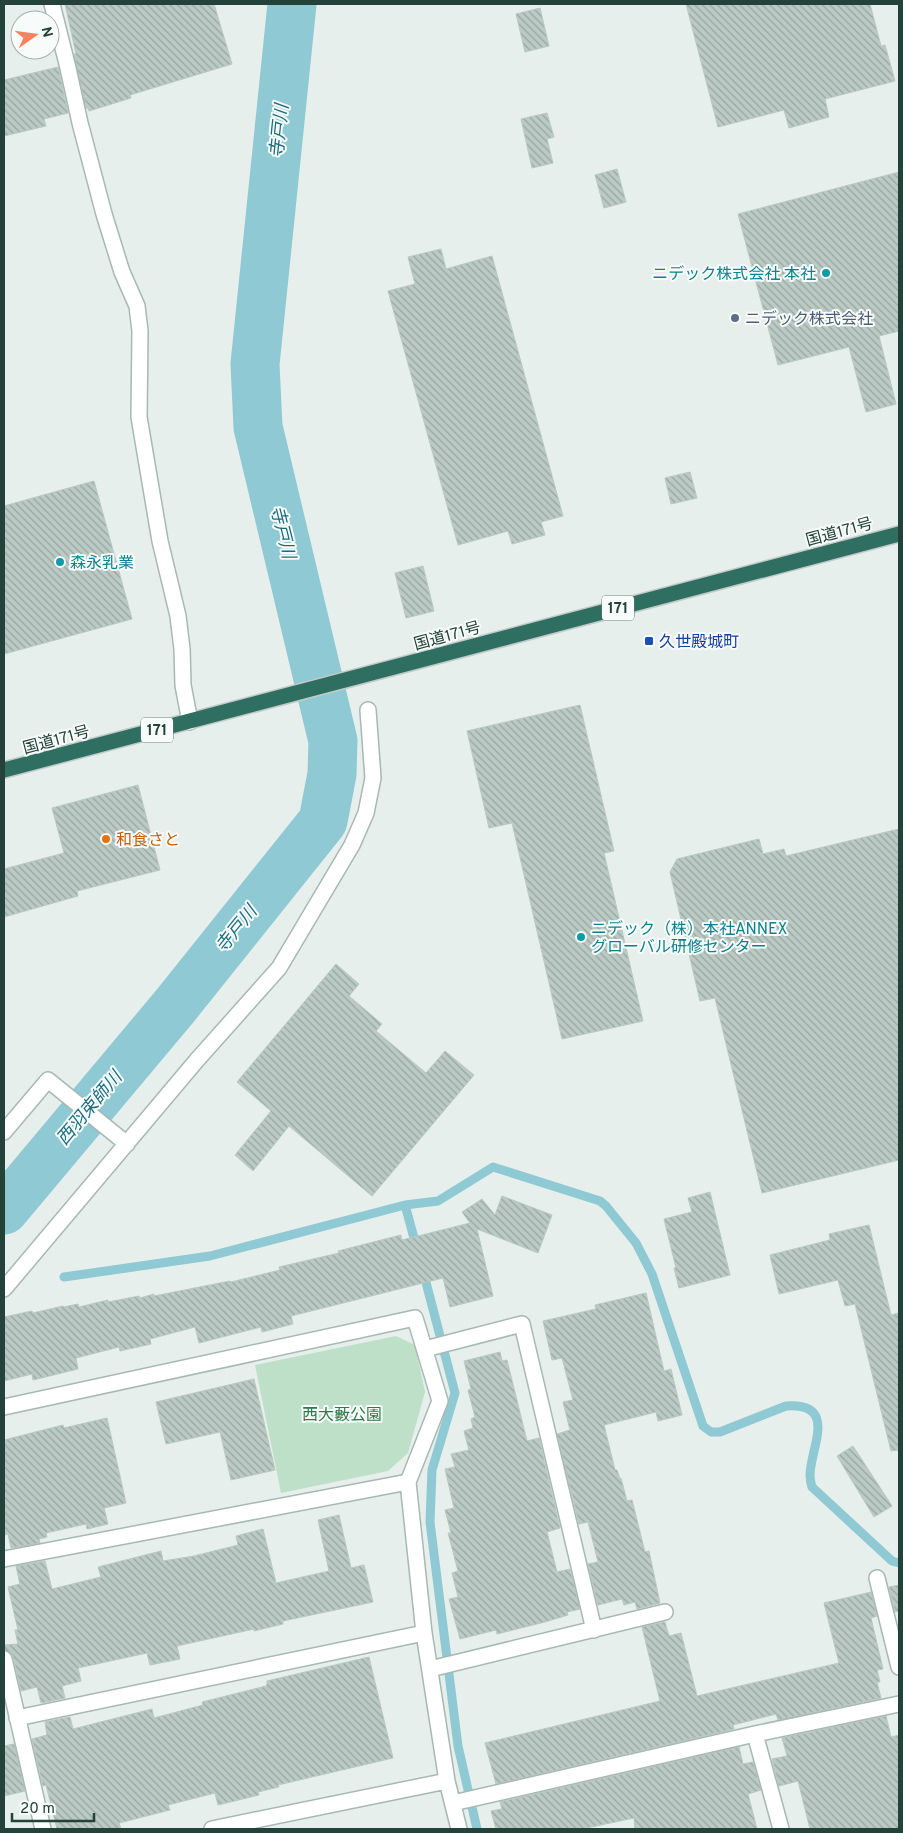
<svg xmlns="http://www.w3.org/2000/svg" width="903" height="1833" viewBox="0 0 903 1833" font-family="Overpass,'Noto Sans JP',sans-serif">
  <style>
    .park { fill: #bfe0c8 }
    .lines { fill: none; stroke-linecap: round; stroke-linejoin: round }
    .stream { stroke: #8ec9d4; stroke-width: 9 }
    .river { stroke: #8ec9d4; stroke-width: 49 }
    .building { fill: url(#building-back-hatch); stroke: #b8c9c2 }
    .street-casing { stroke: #a8b8b2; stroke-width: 18 }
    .highway-casing { stroke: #c2cac8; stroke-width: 18 }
    .street { stroke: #fff; stroke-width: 15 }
    .highway { stroke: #2f6f62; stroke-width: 15 }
    .culture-dot { fill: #0f9aa8; stroke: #f7fbf9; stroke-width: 2 }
    .service-dot { fill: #5c6f8a; stroke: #f7fbf9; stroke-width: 2 }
    .transit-dot { fill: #1a4fb4; stroke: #f7fbf9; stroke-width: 2 }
    .food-dot { fill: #e8710a; stroke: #f7fbf9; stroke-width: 2 }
    .labels { text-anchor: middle; stroke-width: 4; stroke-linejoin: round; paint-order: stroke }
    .shield { fill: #f7fbf9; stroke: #637a73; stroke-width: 1 }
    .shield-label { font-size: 15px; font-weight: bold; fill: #24423a }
    .culture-label { font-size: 16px; fill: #0d838f; stroke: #f7fbf9; text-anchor: start }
    .service-label { font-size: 16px; fill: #4e5e75; stroke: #f7fbf9; text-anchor: start }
    .street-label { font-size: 16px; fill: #24423a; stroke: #f7fbf9 }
    .transit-label { font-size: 16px; fill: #164399; stroke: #f7fbf9; text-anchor: start }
    .food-label { font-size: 16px; fill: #c56008; stroke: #f7fbf9; text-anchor: start }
    .park-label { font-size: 16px; fill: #2d7a4b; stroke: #f7fbf9 }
    .water-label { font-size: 18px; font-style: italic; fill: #1c6f80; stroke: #f7fbf9 }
  </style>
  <defs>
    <pattern id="building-back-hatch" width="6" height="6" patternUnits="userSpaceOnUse" patternTransform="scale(1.25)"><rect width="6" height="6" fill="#bbcac4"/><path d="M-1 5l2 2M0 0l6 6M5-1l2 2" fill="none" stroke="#98a6a0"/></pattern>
  </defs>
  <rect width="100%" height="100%" fill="#e6efeb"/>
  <path class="park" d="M396,1336l19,9 10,47 -17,61 -20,18 -107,22 -26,-128z"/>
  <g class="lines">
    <path class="stream" d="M405,1205l12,44
      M423,1271l32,122 -23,77 -2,52 28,224 19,83
      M64,1277l146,-21 195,-51 33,-4 55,-34 107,34 6,5 30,37 16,31 51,152 8,6h9l66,-26c53,-4 24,43 24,69 0,4 1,9 2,12l80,74 7,2"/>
    <path class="river" d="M4,1210l171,-204 148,-185 9,-47 1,-33 -75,-314 -3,-63 37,-360"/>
  </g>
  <path class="building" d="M65,4h149l18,60 -102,31 1,3 -42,13 -1,-3h-2l-12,-54h2z
    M686,4h184l11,42 4,-1 10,36 -70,18 4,18 -40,11 -5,-18 -66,17z
    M540,8l9,38 -24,6 -9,-38z
    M58,67l10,46 -24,6 2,7 -42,10v-56z
    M547,113l7,24 -7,2 6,24 -21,5 -11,-49z
    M617,169l9,33 -22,6 -9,-33z
    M899,172v159l-20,5 17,68 -30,8 -17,-65 -71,18 -40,-151z
    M441,249l5,20 46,-13 71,260 -22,6 4,13 -33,9 -4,-13 -50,14 -70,-254 27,-7 -7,-27z
    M690,472l7,26 -26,6 -6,-26z
    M94,481l38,138 -128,35v-148z
    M423,566l11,45 -28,7 -11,-45z
    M580,705l34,146 -10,2 39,168 -81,18 -50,-216 -23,5 -22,-97z
    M138,785l22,85 -83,21 1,5 -74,21v-48l60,-16 -12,-45z
    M899,829v331l-137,33 -47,-195 -15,3 -30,-129 7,-13 82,-20 4,15 21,-5 2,7z
    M336,964l23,20 -10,12 33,28 -6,7 50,42 19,-22 29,24 -102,121 -83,-70 -36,45 -18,-16 36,-44 -34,-29z
    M710,1192l20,83 -51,13 -5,-20h2l-12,-49 28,-7 -4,-14z
    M502,1196l50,19 -14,38 -61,-24 16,67 -43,11 -7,-29 -152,38 2,8 -31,8 -1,-5 -62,16 -4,-16 -45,12 1,5 -31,7 -1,-4 -43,11 2,11 -45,11 -1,-6 -28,7v-64l28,-6 1,2 30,-7 1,1 14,-3 1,3 29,-7v2l31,-6 1,2 14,-4v2l76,-15 1,1 49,-12 -1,-3 60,-14 -1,-2 63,-16 1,5 68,-17 -8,-11 20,-13 13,16z
    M869,1225l22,90 8,-2v137l-8,1 -36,-147 -10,2 -7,-26 -59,14 -9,-39 60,-15 -1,-6z
    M646,1293l18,78 7,-2 11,46 -24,6 -2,-9 -52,13 11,45h2l3,9 1,-1 6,23 5,-1 13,52 4,-1 11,52 -23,6 -2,-7 -11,3 -2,-6 -24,6 -10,-41 10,-2 -10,-40 -9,2 -22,-90 13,-4 -7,-28 10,-2 -11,-42 -10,2 -9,-39 53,-12 -1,-4z
    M500,1352l2,9 5,-1 20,81 12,-3 21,90 -13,4 10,40 13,-3 10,40 -13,3 1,3 -23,7 -48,12 -1,-4 -36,9 -11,-40 9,-2 -6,-24 6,-2 -10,-38h3l-6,-23 9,-2 -9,-39 10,-2 -4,-13 18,-4 -5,-19 9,-3 -2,-9 4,-2 -7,-27 3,-1 -7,-28z
    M254,1379l21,91 -44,10 -11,-48 -54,12 -10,-42z
    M107,1418l19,85 -22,5 4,16 -21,5 -1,-5 -40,9 1,4 -8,2 1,4 -29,5 -3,-14 -4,1v-95l59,-15 1,3z
    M853,1446l39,60 -18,11 -37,-61z
    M339,1515l12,53 13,-3 9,37 -90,19v3l-29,7v-2l-77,17 3,13 -30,6 -3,-12 -69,15 3,13 -19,5 3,12 -24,5 -4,-16 -16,4 -8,-35 -3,-4 -6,-2v-5l14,-1 -3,-14h3l-10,-43 12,-3 -4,-18 29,-5 7,28 49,-12 -3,-10 63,-16 2,10 31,-5 44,-11 -2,-9 27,-7 13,54 53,-12 -11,-51z
    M899,1585v26l-4,1 -6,-25z
    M871,1592l6,24 -6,2 12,51 -6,1 3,12h-3l4,16 -103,22 -2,-6 -43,11 1,4 -238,55 -11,-41 175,-42 -18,-74 23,-5 4,14 12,-3 16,63 142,-33 -15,-60z
    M369,1657l24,101 -115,27 1,2 -21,5 1,3 -41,10 -3,-12 -47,12 2,5 -51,13 2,6h-64l-11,-44 -3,1 -11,-47 15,-4 -2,-13 25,-5 3,12 79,-20 2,9 49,-13 -1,-3 64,-16 1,-2v-3z
    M886,1716l5,21 8,-2v94h-89l-12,-48 -19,5 -7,-27 15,-3 -5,-18z
    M14,1744l11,47 -21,5v-50z
    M739,1747l4,17 10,-2 8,28 -13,4 9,35h-122l-1,-11 -52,11h-86l-5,-18 11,-2 -2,-7z"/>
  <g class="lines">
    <g class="street-casing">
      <path id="street" d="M52,4l16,64 12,55 24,91 18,58 15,34 3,25 -1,86 21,124 18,75 4,33 1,36 7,37
        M4,1132l44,-52 79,64
        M4,1289l193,-229 82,-92 73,-123 14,-32 7,-35 -5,-68
        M425,1349l97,-25 72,306
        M4,1407l411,-89 25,83 -32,81 16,151 23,148 12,48
        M4,1559l404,-77
        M877,1578l22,89
        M4,1659l39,170
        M430,1669l235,-57
        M17,1718l407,-85
        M755,1734l26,95
        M453,1803l302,-69 144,-30
        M212,1829l235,-48"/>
    </g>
    <g class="highway-casing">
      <path id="highway" d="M4,770l895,-236"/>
    </g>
    <use href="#street" class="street"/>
    <use href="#highway" class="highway"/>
  </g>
  <g class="culture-dot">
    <circle cx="826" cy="273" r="5"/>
    <circle cx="60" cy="562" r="5"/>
    <circle cx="581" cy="937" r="5"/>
  </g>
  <circle class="service-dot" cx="735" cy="318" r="5"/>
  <rect class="transit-dot" x="644" y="636" width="10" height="10" rx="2.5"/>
  <circle class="food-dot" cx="106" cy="839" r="5"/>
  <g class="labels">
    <g class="shield">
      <rect x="602" y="595.5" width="32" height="25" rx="4"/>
      <rect x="141" y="717.5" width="32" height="25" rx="4"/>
    </g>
    <g class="shield-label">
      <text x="618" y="613">171</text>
      <text x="157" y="735">171</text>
    </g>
    <g class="culture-label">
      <text x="816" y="279" text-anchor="end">ニデック株式会社 本社</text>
      <text x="70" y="568">森永乳業</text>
      <text x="591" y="934">ニデック（株）本社ANNEX<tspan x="591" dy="18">グローバル研修センター</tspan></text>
    </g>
    <g class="service-label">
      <text x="745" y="324">ニデック株式会社</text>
    </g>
    <g class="street-label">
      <text transform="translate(839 531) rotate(-15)" y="6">国道171号</text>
      <text transform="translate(447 635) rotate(-15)" y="6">国道171号</text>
      <text transform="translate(56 739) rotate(-15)" y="6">国道171号</text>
    </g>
    <g class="transit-label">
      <text x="659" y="647">久世殿城町</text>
    </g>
    <g class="food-label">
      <text x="116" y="845">和食さと</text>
    </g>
    <g class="park-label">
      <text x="342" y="1420">西大藪公園</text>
    </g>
    <g class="water-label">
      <text transform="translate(279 131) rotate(-84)" y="6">寺戸川</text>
      <text transform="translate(283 532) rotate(76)" y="6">寺戸川</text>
      <text transform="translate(236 929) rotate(-51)" y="6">寺戸川</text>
      <text transform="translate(89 1108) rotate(-50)" y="6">西羽束師川</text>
    </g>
  </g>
  <rect width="903" height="1833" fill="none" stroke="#24423a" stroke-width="10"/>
  <g transform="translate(35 35) rotate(76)"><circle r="24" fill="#f7fbf9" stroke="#a3b1ad"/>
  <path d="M0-4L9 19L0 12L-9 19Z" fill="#f4845f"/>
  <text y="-8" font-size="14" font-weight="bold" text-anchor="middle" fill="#24423a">N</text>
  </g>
  <path d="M12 1813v8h82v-8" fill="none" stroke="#24423a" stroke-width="2.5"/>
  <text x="20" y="1813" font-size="15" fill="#24423a" stroke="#f7fbf9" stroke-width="4" paint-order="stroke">20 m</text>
</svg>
